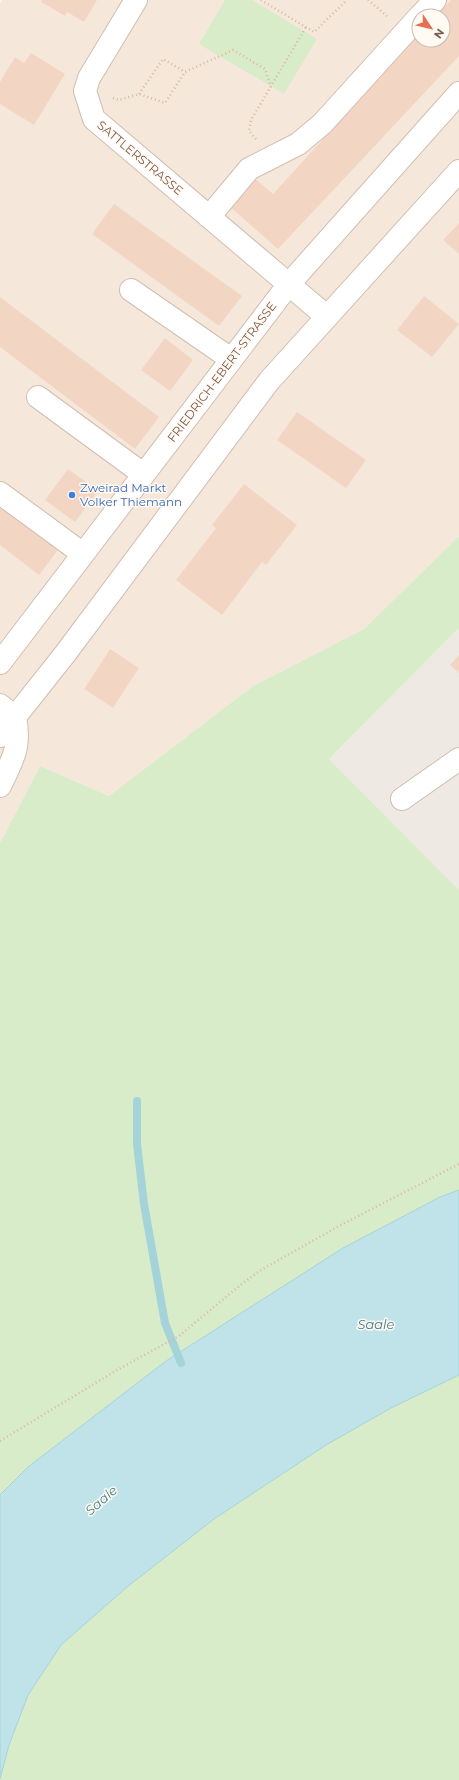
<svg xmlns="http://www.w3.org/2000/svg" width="459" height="1780" viewBox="0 0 459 1780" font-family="Montserrat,sans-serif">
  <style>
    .residential { fill: #f5e8da; fill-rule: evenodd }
    .industrial { fill: #efe9e4 }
    .green { fill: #d8ecc9 }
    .water { fill: #bfe3e8; stroke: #a5d3da }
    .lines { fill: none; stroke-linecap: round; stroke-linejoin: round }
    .stream { stroke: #a5d3da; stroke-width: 8 }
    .building { fill: #f3d5c3 }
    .minor-casing { stroke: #d1beb0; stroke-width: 24 }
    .path { stroke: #d9b8a5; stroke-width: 2.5; stroke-dasharray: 1 3; stroke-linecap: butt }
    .minor { stroke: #fff; stroke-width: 22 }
    .shop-dot { fill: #3f7fe0; stroke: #fffaf3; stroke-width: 1.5 }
    .labels { text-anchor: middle; stroke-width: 3; stroke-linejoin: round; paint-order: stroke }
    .street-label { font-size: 12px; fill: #7a5c4d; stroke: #fffaf3 }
    .shop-label { font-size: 12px; fill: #366cbe; stroke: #fffaf3; text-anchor: start }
    .water-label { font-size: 13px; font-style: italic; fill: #437c86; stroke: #fffaf3 }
  </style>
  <rect width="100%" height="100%" fill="#fdf6ec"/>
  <path class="residential" d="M2,0h457v536l-95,93 -111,57 -144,110 -69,-30 -40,77v-840zM419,16h24v24h-24z"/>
  <path class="industrial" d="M459,628v262l-130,-131z"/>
  <path class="green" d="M225,0h27l65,39 -33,55 -85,-50z
    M459,536v92l-130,131 130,131v300l-19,7 -97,51 -177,113 -138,106 -28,28v-652l40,-77 69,30 144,-110 111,-57z
    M459,1375v405h-459l9,-35 19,-50 33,-50 66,-58 87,-68 112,-74 65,-37z"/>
  <path class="water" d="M459,1190v185l-68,33 -65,37 -112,74 -87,68 -66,58 -33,50 -19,50 -9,34v-284l28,-28 138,-106 177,-113 97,-51z"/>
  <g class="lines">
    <path class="stream" d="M137,1101v43l7,60 21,119 16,40"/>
  </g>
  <path class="building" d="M42,0h55l-13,22 -17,-10 -2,4 -24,-14z
    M451,0h8v56l-181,193 -50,-44 25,-28 20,17 146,-160v6h24v-24h-7z
    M31,53l34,21 -31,51 -34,-21v-22l15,-25 9,6z
    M114,204l128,92 -23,30 -127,-92z
    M459,223v31l-16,-14z
    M424,296l35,28 -27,33 -35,-27z
    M0,297l159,120 -24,32 -135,-102z
    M165,338l28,22 -23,31 -29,-21z
    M297,412l69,48 -20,28 -69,-48z
    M68,469l30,22 -23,31 -30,-22z
    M244,484l53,41 -31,40 -4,-3 -40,53 -46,-35 40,-52 -4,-3z
    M0,501l60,46 -21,28 -39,-30z
    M110,649l29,19 -26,40 -29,-19z
    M459,655v18l-9,-8z"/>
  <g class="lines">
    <g class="minor-casing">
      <path id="minor" d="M136,0l-47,78 -4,13 9,28 232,197
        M420,16l15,-16
        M209,217l40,-48 49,-25 24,-20 97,-107
        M131,290l100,69
        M38,397l105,77
        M0,493l83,61
        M0,663l289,-379 170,-191
        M0,705l15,12c6,30 -2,42 -15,69
        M0,736l65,-82 204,-273 190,-210
        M402,799l57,-40"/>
    </g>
    <path class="path" d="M261,0l53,32 33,-32
      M368,0l19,16
      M139,94l24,-35 22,13
      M113,98l6,2 20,-6 26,9 20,-31 48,-22 32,19 6,18
      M256,139l-7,-8 2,-11 55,-93
      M0,1441l117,-71 62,-34 64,-53 18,-13 78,-44 120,-62"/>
    <use href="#minor" class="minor"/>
  </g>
  <circle class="shop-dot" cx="72" cy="495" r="4"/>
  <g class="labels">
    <g class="street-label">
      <text transform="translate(140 158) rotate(40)" y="4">SATTLERSTRASSE</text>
      <text transform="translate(222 372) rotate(-53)" y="4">FRIEDRICH-EBERT-STRASSE</text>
    </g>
    <g class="shop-label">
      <text x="80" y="492">Zweirad Markt<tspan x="80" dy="14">Volker Thiemann</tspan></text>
    </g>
    <g class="water-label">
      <text x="376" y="1329">Saale</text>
      <text transform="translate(101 1500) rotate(-41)" y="5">Saale</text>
    </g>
  </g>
  <g transform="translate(431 28) rotate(125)"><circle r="19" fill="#fffaf3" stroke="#cabbb1"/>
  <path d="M0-3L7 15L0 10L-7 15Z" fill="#e76f51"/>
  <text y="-6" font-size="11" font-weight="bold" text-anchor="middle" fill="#7a5c4d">N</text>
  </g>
</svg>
